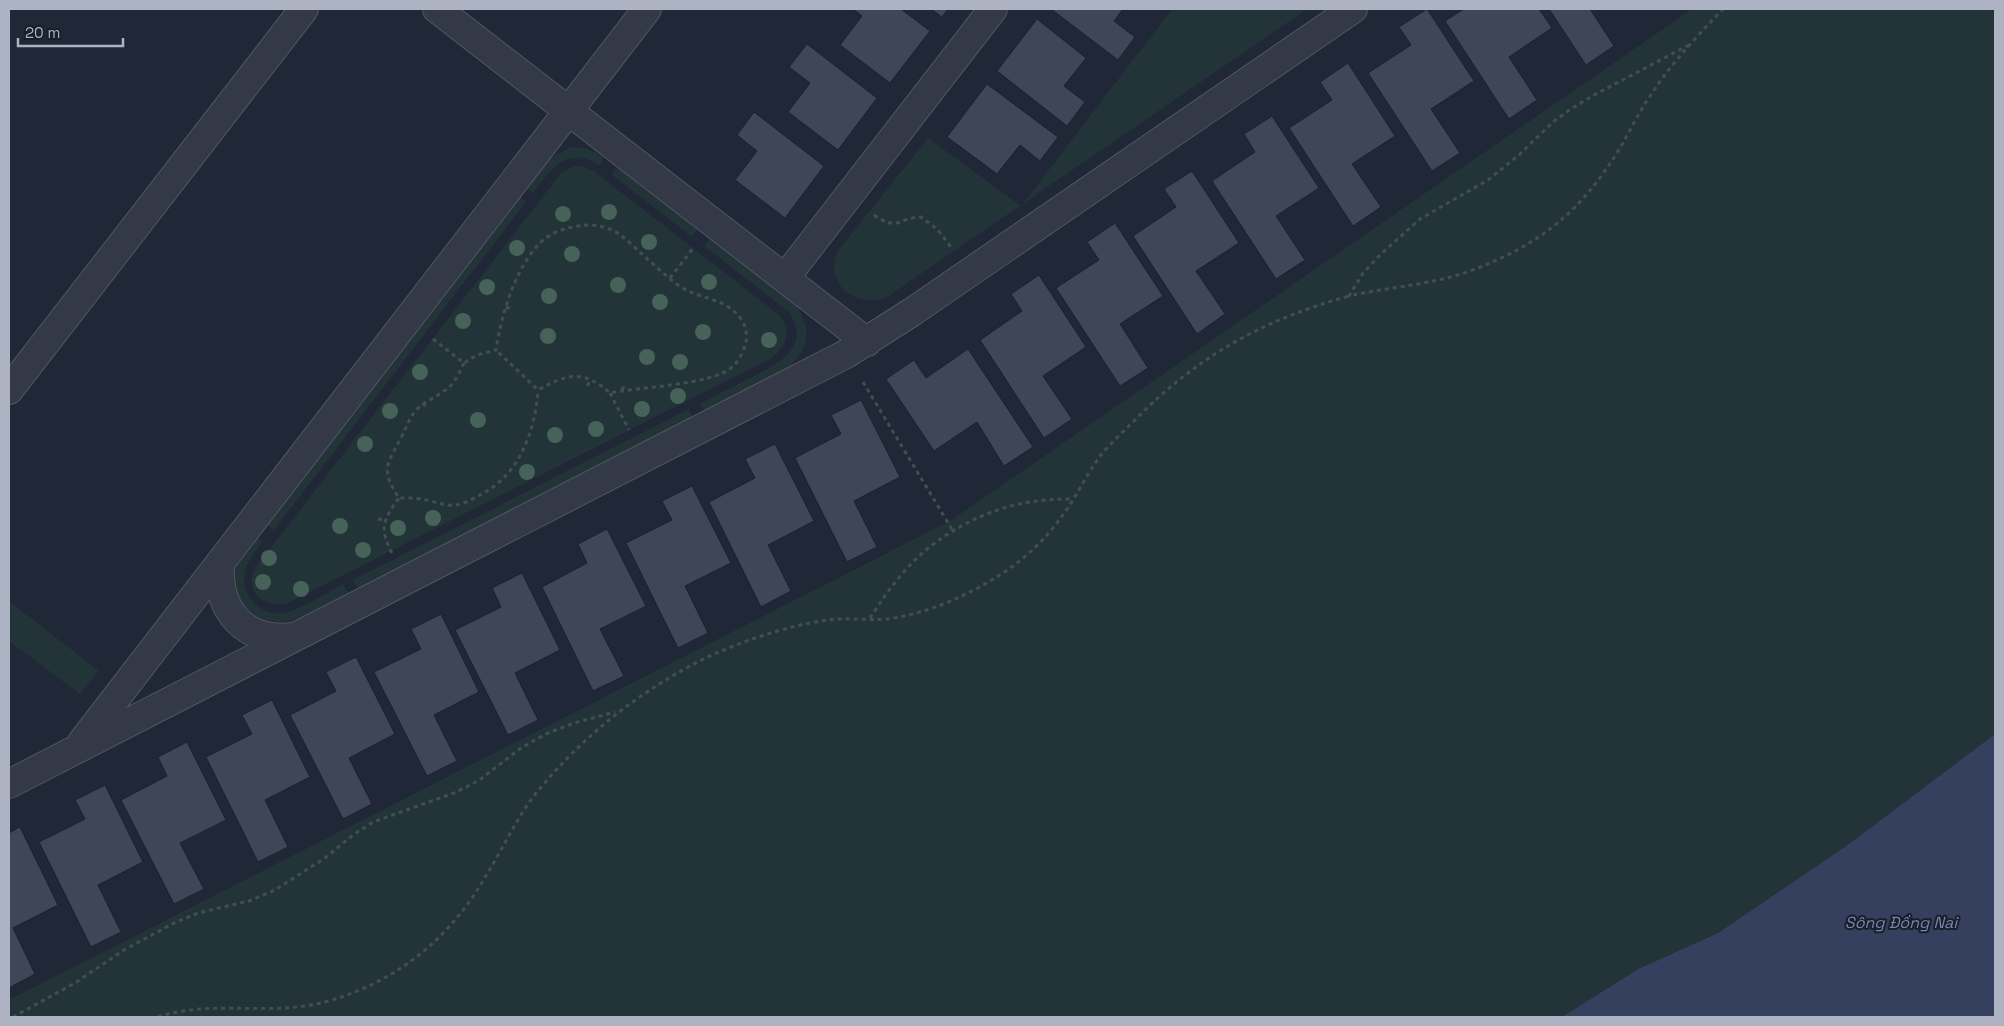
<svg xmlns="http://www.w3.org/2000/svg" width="2004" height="1026" viewBox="0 0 2004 1026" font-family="'Space Grotesk',sans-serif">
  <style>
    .green { fill: #233438 }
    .water { fill: #34405d }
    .building { fill: #3f4657; stroke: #1b202d }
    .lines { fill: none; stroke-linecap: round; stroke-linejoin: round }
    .minor-casing { stroke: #515664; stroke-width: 30 }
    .path { stroke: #404f54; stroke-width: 3; stroke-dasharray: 4 4; stroke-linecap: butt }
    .minor { stroke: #333946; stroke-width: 28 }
    .tree { fill: #466259 }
    .labels { text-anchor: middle; stroke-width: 4; stroke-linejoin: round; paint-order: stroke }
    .water-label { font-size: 16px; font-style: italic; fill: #7687ab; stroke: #191e2b }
  </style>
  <rect width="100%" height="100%" fill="#202736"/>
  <path class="green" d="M1172,9h133l-5,5 -413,283c-30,12 -63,-12 -50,-45l91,-114 93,68z
    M1692,9h303v725l-146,110 -131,89 -80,36 -76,48h-1553v-17l941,-479z
    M571,147c13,0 23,3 33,11l-5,7c-33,-20 -47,4 -66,28l-8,-6 25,-29z
    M574,166h8l13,6 183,142c15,17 9,32 -8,45l-484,245c-22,4 -43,-13 -31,-36l306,-395z
    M617,167l81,62 -6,8 -81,-63z
    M518,196l8,6 -252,328 -8,-6z
    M710,238l77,59 12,12 8,21 -1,12 -5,11 -12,15 -84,44 -5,-8c16,-9 32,-17 48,-25 27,-14 65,-30 41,-67l-85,-66z
    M689,409l4,9 -336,170 -4,-8z
    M256,537l7,5c-7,9 -16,19 -18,30 -5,23 15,44 38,41 16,-2 45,-21 60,-29l5,9 -56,28c-30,7 -66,-17 -57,-52 4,-12 14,-22 21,-32z
    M9,601l90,70 -19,23 -71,-53z"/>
  <path class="water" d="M1995,734v283h-433l76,-48 80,-36 131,-89z"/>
  <path class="building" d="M853,9h48l29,22 -40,52 -50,-38 22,-29z
    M931,9h17l-6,8z
    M1051,9h72l-9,12 21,16 -17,23z
    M1427,9l47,72 -43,28 29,44 -28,18 -64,-98 43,-28 -12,-18z
    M1464,9h75l13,19 -43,29 28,43 -28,19 -64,-98z
    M1549,9h41l24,37 -28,19z
    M1037,19l49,39 -22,28 21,16 -18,24 -70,-55z
    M807,44l70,54 -39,52 -50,-38 22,-29 -21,-16z
    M1348,63l47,73 -43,28 29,43 -28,19 -64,-98 43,-28 -12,-18z
    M987,84l71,53 -18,24 -20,-16 -23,29 -50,-37z
    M754,112l70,54 -39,52 -50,-38 22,-29 -20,-16z
    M1272,116l47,72 -43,28 29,44 -29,19 -64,-98 43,-29 -11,-18z
    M1192,171l47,72 -43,28 29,43 -28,20 -64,-98 43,-29 -12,-18z
    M1115,223l48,73 -43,28 28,44 -28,18 -64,-98 43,-28 -12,-18z
    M1039,275l47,72 -43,29 29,43 -28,19 -64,-98 42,-29 -11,-17z
    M968,349l65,98 -29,19 -27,-44 -43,29 -48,-72 28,-19 12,18z
    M861,400l39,77 -46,24 23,46 -30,15 -52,-104 46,-24 -10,-19z
    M775,444l39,77 -46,24 23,46 -30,16 -52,-105 46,-24 -10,-19z
    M692,486l39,77 -46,23 23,47 -30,15 -52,-105 46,-23 -10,-19z
    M607,529l39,77 -46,23 24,47 -31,15 -51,-104 45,-24 -9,-19z
    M522,573l38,77 -45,23 23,47 -30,15 -53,-105 46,-23 -9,-19z
    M441,614l38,78 -45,23 23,46 -30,15 -53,-104 47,-23 -10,-20z
    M356,657l39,77 -46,24 23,46 -29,15 -53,-104 46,-24 -10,-19z
    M272,700l38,77 -45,23 23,47 -30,15 -52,-105 46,-23 -10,-19z
    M187,742l39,78 -46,23 24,46 -30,15 -53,-104 46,-24 -9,-19z
    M105,785l38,77 -45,23 23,47 -30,15 -52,-105 46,-23 -10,-19z
    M20,827l38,78 -45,23 22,46 -26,14v-155z"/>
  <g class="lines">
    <g class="minor-casing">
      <path id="minor" d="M437,9l430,333
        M785,278l208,-269
        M9,390l295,-381
        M220,563c-3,48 24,80 74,74
        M82,742l565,-733
        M9,784l837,-430 66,-42 441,-303"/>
    </g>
    <path class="path" d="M1689,45l-95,50 -23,14 -17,12 -34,33 -32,26 -68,39 -39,35 -18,19 -14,23c39,-9 81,-11 118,-24 72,-26 113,-59 153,-124 10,-17 19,-36 30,-52 21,-32 47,-60 73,-87
      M874,215c25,17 23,3 47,2l16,12 14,18
      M670,278l24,-31
      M506,307l6,2
      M433,339l31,24 13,-8 19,-5c5,-34 19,-82 44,-107 10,-10 24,-15 38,-17 12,-2 24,-1 36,5 11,6 20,16 29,24 12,11 25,23 38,32 17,11 39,11 54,25 9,8 13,19 11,30 -2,9 -8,21 -15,26 -21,17 -92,19 -121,25 -27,-24 -43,-19 -72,-3l-42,-40
      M464,363c-5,11 -10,22 -20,28 -8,6 -18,10 -26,17 -9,9 -11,19 -17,30 -14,26 -21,32 -2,60 7,0 15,0 23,1 11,2 22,7 33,6 9,-1 18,-6 25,-10 40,-20 55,-64 58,-105
      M863,382l90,149
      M587,386l4,-7
      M622,390l3,-6
      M610,393l19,37
      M423,403l4,6
      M378,519l7,1
      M392,553c-13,-24 -9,-34 7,-55
      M870,618c13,-20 27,-40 44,-57 28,-28 71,-51 110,-58 16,-3 32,-4 49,-4
      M13,1017l62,-34 49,-33 50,-27 24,-10 51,-12 26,-11 50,-32 28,-23 20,-13 81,-29 24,-12 43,-33 25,-14 28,-11 41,-11
      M158,1017c44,-15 94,-5 139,-10 32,-3 68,-17 96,-34 38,-23 69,-56 91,-94 17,-27 30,-56 49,-82 43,-54 96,-98 157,-131 36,-20 97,-41 138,-46 20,-3 40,1 59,-1 40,-5 82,-24 116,-46 29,-19 51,-43 70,-73 9,-15 17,-30 27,-44 11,-13 24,-25 36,-37 63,-64 127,-99 213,-123"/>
    <use href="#minor" class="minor"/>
  </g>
  <g class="tree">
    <circle cx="609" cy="212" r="8"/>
    <circle cx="563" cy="214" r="8"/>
    <circle cx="649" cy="242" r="8"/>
    <circle cx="517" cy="248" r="8"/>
    <circle cx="572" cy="254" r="8"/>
    <circle cx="709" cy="282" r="8"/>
    <circle cx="618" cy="285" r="8"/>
    <circle cx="487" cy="287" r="8"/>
    <circle cx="549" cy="296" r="8"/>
    <circle cx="660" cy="302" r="8"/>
    <circle cx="463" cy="321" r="8"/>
    <circle cx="703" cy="332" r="8"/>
    <circle cx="548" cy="336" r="8"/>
    <circle cx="769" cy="340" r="8"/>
    <circle cx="647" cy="357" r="8"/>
    <circle cx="680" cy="362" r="8"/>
    <circle cx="420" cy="372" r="8"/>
    <circle cx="678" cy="396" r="8"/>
    <circle cx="642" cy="409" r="8"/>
    <circle cx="390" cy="411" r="8"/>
    <circle cx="478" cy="420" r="8"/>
    <circle cx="596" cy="429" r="8"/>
    <circle cx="555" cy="435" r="8"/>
    <circle cx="365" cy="444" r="8"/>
    <circle cx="527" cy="472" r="8"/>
    <circle cx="433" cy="518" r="8"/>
    <circle cx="340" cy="526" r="8"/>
    <circle cx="398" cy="528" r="8"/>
    <circle cx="363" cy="550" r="8"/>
    <circle cx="269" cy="558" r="8"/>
    <circle cx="263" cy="582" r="8"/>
    <circle cx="301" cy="589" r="8"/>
  </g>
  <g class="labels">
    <g class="water-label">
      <text x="1901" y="928">Sông Đồng Nai</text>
    </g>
  </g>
  <rect width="2004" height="1026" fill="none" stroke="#aeb3c3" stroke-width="20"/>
  <path d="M18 38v8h105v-8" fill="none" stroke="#aeb3c3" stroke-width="2.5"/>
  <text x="25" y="38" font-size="15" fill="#aeb3c3" stroke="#191e2b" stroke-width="4" paint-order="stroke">20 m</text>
</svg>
